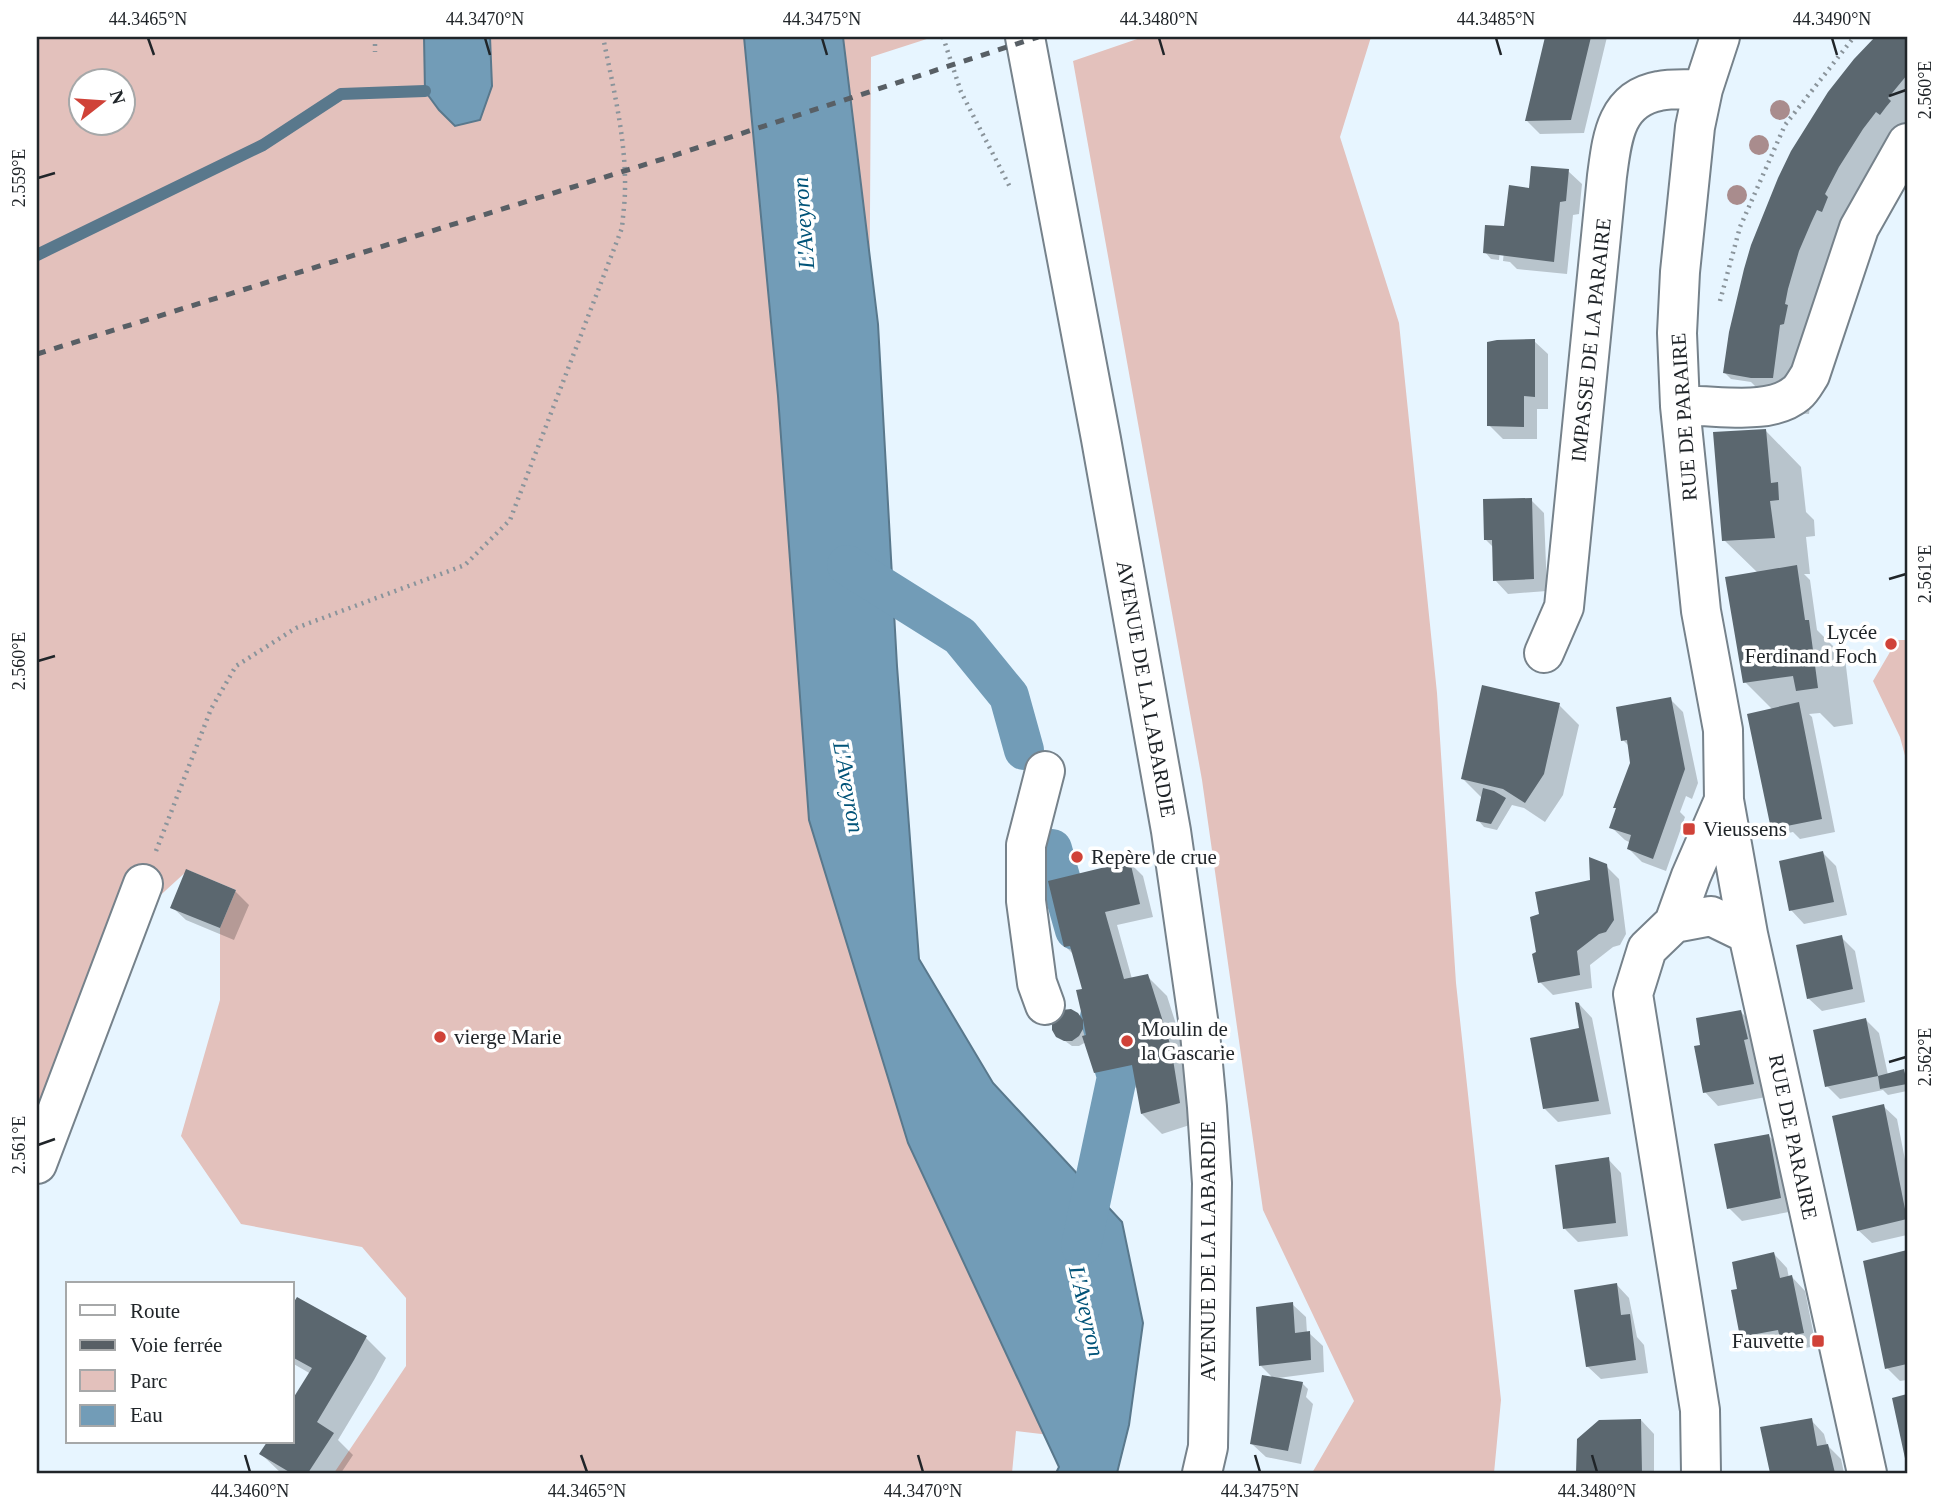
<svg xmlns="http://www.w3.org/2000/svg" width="1944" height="1510" viewBox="0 0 1944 1510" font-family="'Times New Roman',serif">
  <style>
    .green { fill: #e3c1bc; fill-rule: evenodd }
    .water { fill: #729cb7; stroke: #59788c; stroke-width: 2 }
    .shadow { fill: #0003 }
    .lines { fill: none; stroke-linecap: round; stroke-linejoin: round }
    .stream { stroke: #59788c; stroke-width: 12 }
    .canal { stroke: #729cb7; stroke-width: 40 }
    .building { fill: #5b676f }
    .minor-casing { stroke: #76828b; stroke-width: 42 }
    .path { stroke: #8a949b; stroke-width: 4.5; stroke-dasharray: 2 5; stroke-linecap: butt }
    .minor { stroke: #fff; stroke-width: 38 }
    .rail { stroke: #585f65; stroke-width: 5; stroke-dasharray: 9 9; stroke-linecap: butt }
    .tree { fill: #a98c8d }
    .ticks { fill: none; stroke: #202529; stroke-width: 2.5 }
    .poi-dot { fill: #d04238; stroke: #fff; stroke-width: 2.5 }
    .labels { text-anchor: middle; stroke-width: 7; stroke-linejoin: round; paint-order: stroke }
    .street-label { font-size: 21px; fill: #202529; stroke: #fff }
    .poi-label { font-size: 21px; fill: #202529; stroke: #fff; text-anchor: start }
    .water-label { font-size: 23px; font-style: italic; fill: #015378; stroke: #fff }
    .neatline { fill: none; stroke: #202529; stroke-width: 2.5 }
    .ticks-label { font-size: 18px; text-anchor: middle; fill: #202529 }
  </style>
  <rect width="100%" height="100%" fill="#e7f5ff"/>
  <path class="green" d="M37,37h896l-62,20 -2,313v630l206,438 -59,-7 -4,42h-678l72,-107v-68l-44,-51 -121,-23 -60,-88 39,-136v-72l16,-38 -48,-20 -81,74 -70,176zM80,80h42v42h-42z
    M1143,37h228l-31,100 59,186 38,370 19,290 45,417 -7,73h-182l42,-72 -91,-191 -61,-430 -129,-719z
    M1897,640h10v123l-7,-26 -27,-56z"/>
  <path class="water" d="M424,37h66l2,49 -12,34 -25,6 -16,-16 -14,-19z
    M744,37h99l35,287 19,342 22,293 74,124 129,139 21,101 -14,102 -12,48h-61l3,-6 -151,-324 -99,-323 -31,-424z"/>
  <path class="shadow" d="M1547,37h60l-23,96 -44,1 -13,-13z
    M1878,37h29v117l-91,206 -7,54 -28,-2 -30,-30 -20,-3 -6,-6 130,-313z
    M1568,171l14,13 -3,30 -6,1 -6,59 -50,-5 -7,-7 -7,-1 3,-31 24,-40z
    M1502,227l-3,33 -8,-1 -6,-7z
    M1534,341l14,13v55h-11v30h-34l-14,-14z
    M1765,430l36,37 5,45 8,8 1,16 -9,1 4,37h-6l6,6 7,50 28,28 8,66 -19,3 -14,-14 -11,1 3,3 23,115 -35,7 -7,-7 -14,3 -6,-6v-119l-28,-28 13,-109 -34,-33z
    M1531,500l13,13 3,78 -39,3 -13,-14 -1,-32 -8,-8z
    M1670,699l13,13 15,71 -6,16 -6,-3 -6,16 5,5 -19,54 -24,-9 -13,-13 2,-6 -6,-3 -14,-13 20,-63 -1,-17 -7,-7z
    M1559,705l20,20 -16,70 -18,27 -21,-14 -12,-3 -15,25 -13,-3 -6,-7 5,-21 -20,-20z
    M1823,853l13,13 11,49 -43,9 -13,-14z
    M1130,863l13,13 10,41 -36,8 15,54 15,-3 20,20 23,72 9,54 -37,12 -20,-20 -4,-27 -22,5 -20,-20 -10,-30 -7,4h-7l-14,-10 19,-21 8,8 -1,-33 -10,-35 -8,-8z
    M1606,866l13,13 7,55 -6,11 -7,2 -23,18 2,23 -39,7 -13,-13 -2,-29 3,-37 50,-35z
    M235,891l14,14 -15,35 -48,-20 -14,-13z
    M1841,937l14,14 10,51 -43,9 -14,-13z
    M1579,1004l13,14 19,96 -53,8 -14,-14 37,-79z
    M1741,1012l13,13 12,72 -48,9 -13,-14 -3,-46z
    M1866,1020l13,13 9,42 15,-4 4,4v16l-19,4 -5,-5 -43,9 -13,-13z
    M1883,1106l14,13 10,51v65l-35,8 -14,-13z
    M1768,1135l14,14 12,62 -52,10 -13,-13z
    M1608,1159l13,14 7,63 -50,6 -13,-13z
    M1907,1252v128l-7,1 -13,-13 -22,-106z
    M1774,1254l13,14 2,10 3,-1 13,14 11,55 -21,4 -7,-7 -33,6 -13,-13 -3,-46z
    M1616,1284l13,14 8,39 7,8 4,28 -47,6 -14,-13z
    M1292,1304l14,13 1,16h2l14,13 1,26 -46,6 24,5 6,6 -2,8 7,7 -12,60 -35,-7 -14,-13 22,-65 -13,-13z
    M292,1309l74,29 20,20 -12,22 -36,60 15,15 -12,18h-60l-20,-19 8,-12h23l19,-68 -19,-11z
    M1641,1420l13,14v39h-76l1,-34z
    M1811,1420l13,14 3,11 14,14 3,14h-73l-5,-20z"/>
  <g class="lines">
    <path class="stream" d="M37,255l226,-110 78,-51 84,-3"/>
    <path class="canal" d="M847,565l113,71 49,60 15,54
      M1052,849l23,81
      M1081,1246l36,-169 -17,-60"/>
  </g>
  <path class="building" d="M1545,37h46l-20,83 -46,1z
    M1875,37h32v38l-19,23 3,3 -5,6 -6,8 -4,-3 -13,17 -24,38 -14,27 3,3 -6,15 -5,-2 -6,13 -12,28 -11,38 -3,15 3,1 -4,19 -4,1 -7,53h-22l-28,-5 6,-41 15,-63 7,-24 27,-67 13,-27 37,-59 26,-33z
    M1531,166l38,3 -3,32 -6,1 -6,60 -71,-9 2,-28 19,1 5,-41 20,3z
    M1535,339v58l-11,-1v31l-37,-1v-84l10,-2z
    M1766,429l5,54 7,-1 1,18 -9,1 5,37 -53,3 -9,-109z
    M1532,498l2,81 -41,2 -1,-41h-8l-1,-41z
    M1797,565l8,55h4l9,68 -22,3 -3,-15 -50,7 -18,-106z
    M1482,685l78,18 -16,71 -19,29 -22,-14 -42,-10z
    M1671,697l14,72 -32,90 -26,-10 4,-14 -22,-7 7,-20h-3l17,-45 -3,-23 -6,1 -5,-34z
    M1799,702l23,117 -51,10 -24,-115z
    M1483,788l11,3 12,7 -15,26 -15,-3z
    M1823,851l11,51 -45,9 -10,-50z
    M1589,857l18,7 7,56 -8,12 -7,2 -22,17 3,24 -42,8 -6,-29 4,-2 -6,-35 9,-3 -4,-22 55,-12z
    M1130,861l10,43 -35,8 19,67 24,-5 23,73 9,56 -39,11 -9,-49 -38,8 -12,-37 4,-1 -3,-15v9l-4,7 -7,5h-8l-8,-4 -4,-7v-9l10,-11 9,-1 7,4 5,7 -7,-30 6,-1 -12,-43 -6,1 -16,-66z
    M186,869l50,21 -16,38 -50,-20z
    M1842,935l11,54 -46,10 -11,-54z
    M1575,1002l4,1 20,98 -56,8 -13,-71 49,-10z
    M1741,1010l7,29 -4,1 10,44 -51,9 -9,-47 6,-1 -4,-27z
    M1866,1018l12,58 -53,11 -12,-57z
    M1904,1069l3,15 -27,5 -2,-13z
    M1884,1104l23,115 -50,12 -25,-115z
    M1769,1134l12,64 -54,11 -13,-65z
    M1609,1157l7,66 -53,6 -8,-64z
    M1907,1250v114l-22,5 -22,-108z
    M1774,1252l6,26 12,-3 12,58 -24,5 -2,-8 -38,7 -9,-47 6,-1 -5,-27z
    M1617,1283l4,32 9,-1 6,46 -50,7 -12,-77z
    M297,1297l70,39 -13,24 -37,62 17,11 -26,40h-17l-32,-19 8,-12h25v-42l20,-32 -20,-11v-52z
    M1293,1302l2,31 15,-2 1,29 -52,6 -3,-59z
    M1262,1375l41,7 -15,69 -38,-7z
    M1907,1394v69h-1l-14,-65z
    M1812,1418l5,28 11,-2 7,29h-65l-10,-46z
    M1641,1419l1,54h-66l1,-34 22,-19z"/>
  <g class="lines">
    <g class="minor-casing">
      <path id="minor" d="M1025,37l76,402 70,392 29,202 7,74 5,76 -4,264 -6,26
        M1720,37l-17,52 -8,38 -15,145 -3,61 3,73 21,205 22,119 1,70
        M1680,406c35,-2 89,11 117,-13 5,-4 9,-12 13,-18l49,-147 48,-85
        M1544,653l20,-46 43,-431c5,-37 8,-77 52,-85 14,-3 30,-1 44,-2
        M1674,923l17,-47 33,-76 24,134 119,539
        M1045,1005l-8,-22 -11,-82v-56l19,-74
        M37,1164l106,-280
        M1701,1473l-1,-63 -67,-416 14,-45 27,-26 37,-7 37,18"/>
    </g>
    <path class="path" d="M375,37v15
      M943,37l18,55 50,97
      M1720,301l20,-74 45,-102 69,-88
      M156,851l55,-142 25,-43 60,-38 169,-63 45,-45 112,-292c1,-13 3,-26 3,-39 1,-51 -12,-102 -22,-152"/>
    <use href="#minor" class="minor"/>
    <path class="rail" d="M37,354l629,-196 372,-121"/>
  </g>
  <g class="tree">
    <circle cx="1780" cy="110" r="10"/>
    <circle cx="1759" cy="145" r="10"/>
    <circle cx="1737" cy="195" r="10"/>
  </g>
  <path class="ticks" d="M148,38l6,17M485,38l5,17M822,38l5,17M1159,38l5,17M1496,38l5,17M1832,38l5,17M1889,96l17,-6M38,178l17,-5M1889,579l17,-5M38,661l17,-5M1889,1062l17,-5M38,1145l17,-6M245,1455l5,17M581,1455l6,17M918,1455l5,17M1255,1455l5,17M1592,1455l5,17"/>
  <g class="poi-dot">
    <circle cx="1891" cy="644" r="7"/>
    <rect x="1682" y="822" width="14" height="14" rx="3.5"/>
    <circle cx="1077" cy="857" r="7"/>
    <circle cx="440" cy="1037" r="7"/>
    <circle cx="1127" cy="1041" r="7"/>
    <rect x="1811" y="1334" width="14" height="14" rx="3.5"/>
  </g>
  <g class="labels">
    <g class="street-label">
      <text transform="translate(1591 340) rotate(-84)" y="7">IMPASSE DE LA PARAIRE</text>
      <text transform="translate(1684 417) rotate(-94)" y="7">RUE DE PARAIRE</text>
      <text transform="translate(1146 689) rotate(80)" y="7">AVENUE DE LA LABARDIE</text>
      <text transform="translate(1793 1137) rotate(78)" y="7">RUE DE PARAIRE</text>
      <text transform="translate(1208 1251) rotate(-90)" y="7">AVENUE DE LA LABARDIE</text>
    </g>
    <g class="poi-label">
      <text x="1877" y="639" text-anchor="end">Lycée<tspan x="1877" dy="24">Ferdinand Foch</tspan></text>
      <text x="1703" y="836">Vieussens</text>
      <text x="1091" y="864">Repère de crue</text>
      <text x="1141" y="1036">Moulin de<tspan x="1141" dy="24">la Gascarie</tspan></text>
      <text x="454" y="1044">vierge Marie</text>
      <text x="1804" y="1348" text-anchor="end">Fauvette</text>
    </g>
    <g class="water-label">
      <text transform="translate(803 223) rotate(-94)" y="8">L'Aveyron</text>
      <text transform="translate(849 787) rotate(80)" y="8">L'Aveyron</text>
      <text transform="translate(1087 1311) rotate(77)" y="8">L'Aveyron</text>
    </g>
  </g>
  <rect width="1944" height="1510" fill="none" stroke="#ffffff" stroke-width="77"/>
  <rect x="66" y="1282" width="228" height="161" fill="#ffffff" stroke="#a6a8a9" stroke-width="2"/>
  <rect x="80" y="1305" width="35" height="10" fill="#ffffff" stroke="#a6a8a9" stroke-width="2"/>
  <text x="130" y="1318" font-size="21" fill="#202529">Route</text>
  <rect x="80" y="1340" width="35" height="10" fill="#585f65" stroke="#a6a8a9" stroke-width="2"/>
  <text x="130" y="1352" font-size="21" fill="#202529">Voie ferrée</text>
  <rect x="80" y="1370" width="35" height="21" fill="#e3c1bc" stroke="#a6a8a9" stroke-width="2"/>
  <text x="130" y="1388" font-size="21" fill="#202529">Parc</text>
  <rect x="80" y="1405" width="35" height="21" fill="#729cb7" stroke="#a6a8a9" stroke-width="2"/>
  <text x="130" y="1422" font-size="21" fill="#202529">Eau</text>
  <g transform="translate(102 102) rotate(73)"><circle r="33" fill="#ffffff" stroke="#a6a8a9" stroke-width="2"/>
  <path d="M0-5L12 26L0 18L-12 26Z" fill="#d04238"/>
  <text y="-10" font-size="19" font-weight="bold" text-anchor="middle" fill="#202529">N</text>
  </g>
  <rect x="38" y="38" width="1868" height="1434" class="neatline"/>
  <g class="ticks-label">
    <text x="148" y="25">44.3465°N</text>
    <text x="485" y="25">44.3470°N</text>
    <text x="822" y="25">44.3475°N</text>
    <text x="1159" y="25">44.3480°N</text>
    <text x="1496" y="25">44.3485°N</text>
    <text x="1832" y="25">44.3490°N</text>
    <text transform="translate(1925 90) rotate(-90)" y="6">2.560°E</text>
    <text transform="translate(19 178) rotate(-90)" y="6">2.559°E</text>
    <text transform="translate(1925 574) rotate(-90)" y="6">2.561°E</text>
    <text transform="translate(19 661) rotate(-90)" y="6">2.560°E</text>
    <text transform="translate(1925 1057) rotate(-90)" y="6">2.562°E</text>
    <text transform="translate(19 1145) rotate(-90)" y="6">2.561°E</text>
    <text x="250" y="1497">44.3460°N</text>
    <text x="587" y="1497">44.3465°N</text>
    <text x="923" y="1497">44.3470°N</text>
    <text x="1260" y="1497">44.3475°N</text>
    <text x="1597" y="1497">44.3480°N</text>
  </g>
</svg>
